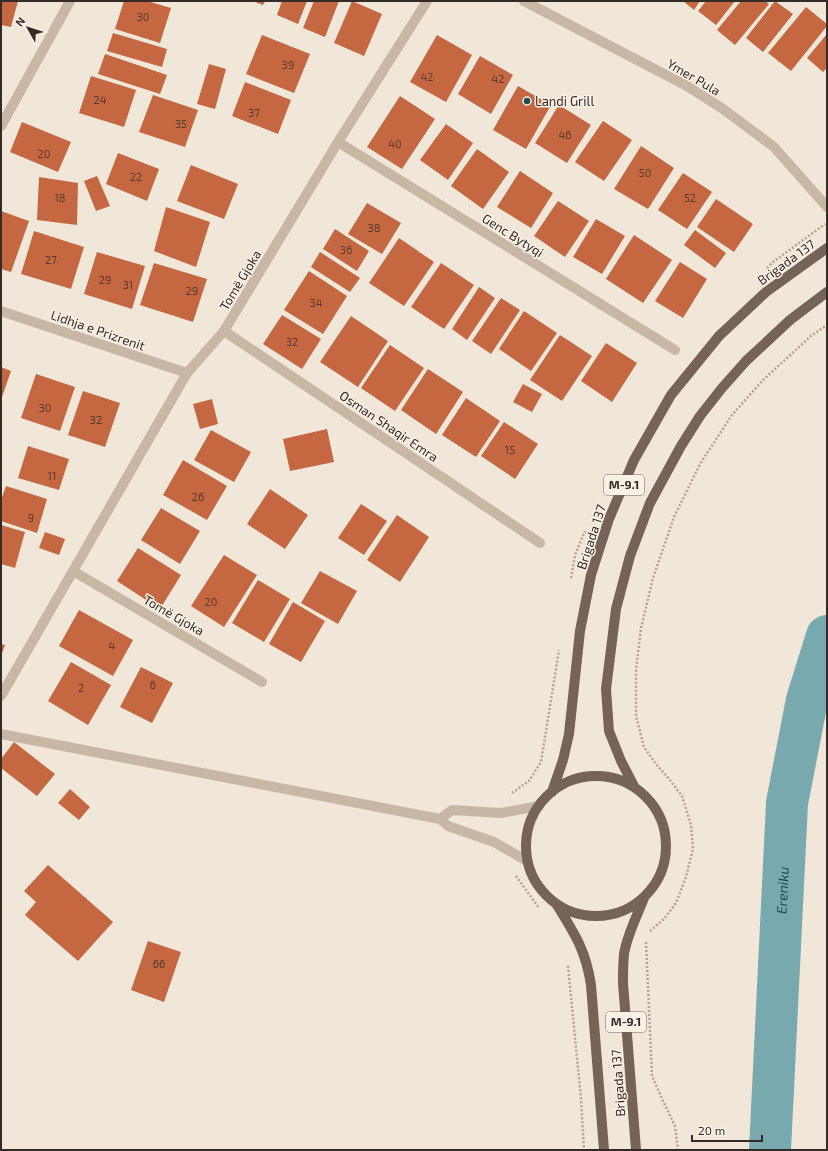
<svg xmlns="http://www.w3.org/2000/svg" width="828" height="1151" viewBox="0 0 828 1151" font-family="'Exo 2',sans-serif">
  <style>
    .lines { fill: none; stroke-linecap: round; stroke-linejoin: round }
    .river { stroke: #78a9ae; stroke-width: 42 }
    .building { fill: #c56842 }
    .path { stroke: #b4a18f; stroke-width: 2.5; stroke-dasharray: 2 2; stroke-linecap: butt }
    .minor { stroke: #c9b7a5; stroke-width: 10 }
    .tertiary { stroke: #c9b7a5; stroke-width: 10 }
    .primary { stroke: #766357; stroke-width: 10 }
    .poi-dot { fill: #1c4f55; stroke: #f9f0e5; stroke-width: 1.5 }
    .labels { text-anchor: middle; stroke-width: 3; stroke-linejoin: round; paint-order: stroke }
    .number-label { font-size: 11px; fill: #583a2d }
    .shield { fill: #f9f0e5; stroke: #6f665f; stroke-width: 1 }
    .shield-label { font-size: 12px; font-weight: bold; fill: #342b26 }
    .street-label { font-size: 13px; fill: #342b26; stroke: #f9f0e5 }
    .poi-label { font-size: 13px; fill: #342b26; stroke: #f9f0e5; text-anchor: start }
    .water-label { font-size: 14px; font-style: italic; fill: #1c4f55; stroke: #f9f0e5 }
  </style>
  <rect width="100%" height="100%" fill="#f1e7d8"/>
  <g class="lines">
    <path class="river" id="s1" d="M770,1150l17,-347 20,-103 20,-64"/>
  </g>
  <path class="building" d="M1,1h17l-7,26 -10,-2z
    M124,1h23l24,7 -11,35 -45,-14z
    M253,1h12l-2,4z
    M282,1h25l-9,23 -21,-9z
    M314,1h25l-14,36 -22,-9z
    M352,1l30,13 -18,42 -30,-13z
    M683,1h17l-6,9z
    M706,1h29l-19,24 -18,-14z
    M741,1h24l4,3 -34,41 -18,-15z
    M775,1l18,13 -30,38 -17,-14z
    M806,7l21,17v2l-36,45 -23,-18z
    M113,33l54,16 -5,18 -55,-16z
    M827,34v34l-4,4 -16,-14z
    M262,35l48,19 -16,39 -48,-19z
    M437,35l35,20 -26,47 -36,-20z
    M105,54l62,21 -7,19 -62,-20z
    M480,56l33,19 -22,39 -33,-20z
    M209,64l17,5 -11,40 -18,-5z
    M91,76l45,14 -12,37 -45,-14z
    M245,82l46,18 -13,34 -46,-18z
    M518,86l33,19 -25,44 -33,-19z
    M153,95l45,15 -13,37 -46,-15z
    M400,96l35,23 -33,50 -35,-22z
    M559,105l32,20 -24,38 -32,-20z
    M603,121l29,19 -28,41 -29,-19z
    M22,122l49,20 -13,30 -48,-20z
    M446,124l27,19 -25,37 -28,-20z
    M641,146l33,22 -26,41 -34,-20z
    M477,149l32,23 -26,37 -32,-23z
    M118,153l41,16 -12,32 -41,-17z
    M191,165l47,19 -14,35 -47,-18z
    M520,171l33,22 -22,35 -34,-21z
    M683,173l29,19 -25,37 -29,-19z
    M97,176l13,30 -14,5 -12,-30z
    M39,177l39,6 -1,42 -40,-5z
    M716,199l37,25 -19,28 -37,-25z
    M558,201l31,20 -24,36 -31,-21z
    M367,203l34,20 -19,31 -34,-20z
    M166,207l44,15 -14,45 -42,-16z
    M1,211l28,10 -18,51 -10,-3z
    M596,219l29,17 -23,38 -29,-17z
    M335,229l34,22 -12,20 -34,-22z
    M695,230l31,23 -11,15 -31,-23z
    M34,231l50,16 -13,42 -50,-15z
    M634,235l38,25 -29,43 -37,-24z
    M399,238l35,24 -30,44 -35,-23z
    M97,252l48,14 -13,43 -48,-15z
    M320,252l40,26 -10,14 -39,-25z
    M680,262l27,17 -24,39 -28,-17z
    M154,263l53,16 -14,43 -53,-17z
    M441,263l33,22 -30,44 -33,-22z
    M309,271l38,25 -24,38 -39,-24z
    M479,287l16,11 -28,42 -15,-11z
    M501,298l19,12 -29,44 -19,-13z
    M524,311l33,22 -26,38 -32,-22z
    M282,315l39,24 -19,30 -39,-25z
    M351,316l37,25 -30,46 -38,-25z
    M560,335l32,21 -30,45 -32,-21z
    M606,343l31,20 -25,39 -31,-21z
    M390,345l34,23 -29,43 -34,-23z
    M1,367l10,4 -10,29z
    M428,369l35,23 -27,42 -35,-24z
    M36,374l39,13 -15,44 -39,-13z
    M523,384l19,10 -10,18 -19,-10z
    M83,391l37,12 -15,44 -37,-12z
    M466,398l34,23 -24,36 -34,-22z
    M212,399l6,25 -18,5 -7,-25z
    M504,422l34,22 -23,35 -34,-23z
    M327,429l7,33 -44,9 -7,-32z
    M211,430l40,22 -17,30 -40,-22z
    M28,446l41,13 -10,31 -41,-12z
    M183,460l44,26 -20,34 -44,-25z
    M6,486l41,13 -10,34 -36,-12v-21z
    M270,489l38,26 -23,34 -38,-25z
    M361,504l26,17 -23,34 -26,-17z
    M161,508l39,23 -20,33 -39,-24z
    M397,515l32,22 -29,45 -33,-22z
    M1,525l24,7 -10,36 -14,-4z
    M45,532l20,7 -6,16 -20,-7z
    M138,548l43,27 -21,34 -43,-28z
    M224,555l33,20 -33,52 -33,-21z
    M320,571l37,20 -19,33 -37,-21z
    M258,580l32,19 -26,43 -32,-19z
    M293,602l32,19 -24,41 -32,-18z
    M79,610l54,30 -20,36 -54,-30z
    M1,644l4,1 -4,11z
    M71,662l40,23 -23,40 -40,-24z
    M141,667l32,16 -21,40 -32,-16z
    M14,742l41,32 -18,22 -36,-28v-9z
    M70,789l20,18 -11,13 -21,-17z
    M48,865l65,57 -35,39 -53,-46 11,-13 -12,-11z
    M148,941l33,11 -17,50 -33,-12z"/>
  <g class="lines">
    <path class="path" d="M767,268l6,-6 52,-38
      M571,578l4,-23 10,-24
      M512,793l17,-12 12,-19 18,-112
      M516,876l23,32
      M650,931l14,-12 12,-16 10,-26 7,-28 -2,-24 -9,-29 -12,-16 -14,-16 -12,-17 -8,-31v-46l5,-42 12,-50 21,-61 26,-53 32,-49 31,-35 48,-44 16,-11
      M646,942l6,134 11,25 12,25 3,24
      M568,966l13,133 3,51"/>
    <path class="minor" d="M1,126l69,-125
      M338,142l337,208
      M1,311l186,62
      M224,331l316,212
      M73,571l189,111
      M1,696l186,-323 37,-42 114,-189 89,-141
      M1,734l439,85 8,7 46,16 33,19
      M440,819l12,-9 49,3 38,-7"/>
    <path class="tertiary" d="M524,1l163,85 36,23 51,38 53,60"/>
    <path class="primary" d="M526 846a70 70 0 1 1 140 0a70 70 0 1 1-140 0Z
      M635,788l-14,-27 -12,-30 -3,-42 10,-80 14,-53 20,-53 31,-57 19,-30 22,-28 24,-27 44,-41 37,-28
      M552,792l11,-32 6,-26 11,-103 11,-56 18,-56 25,-59 37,-65 48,-59 47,-44 61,-44
      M557,905c18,29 29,46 34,80l13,165
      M636,1150l-13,-167c0,-10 0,-19 1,-29 3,-19 13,-38 20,-56"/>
  </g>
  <circle class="poi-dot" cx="527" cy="101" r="4"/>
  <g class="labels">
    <g class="number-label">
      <text x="143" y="21">30</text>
      <text x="288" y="69">39</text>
      <text x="427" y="81">42</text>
      <text x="498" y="83">42</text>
      <text x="100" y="104">24</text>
      <text x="254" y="117">37</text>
      <text x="181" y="128">35</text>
      <text x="565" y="139">46</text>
      <text x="395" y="148">40</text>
      <text x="44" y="158">20</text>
      <text x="645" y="177">50</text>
      <text x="136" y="181">22</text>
      <text x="60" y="202">18</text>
      <text x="690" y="202">52</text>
      <text x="374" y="232">38</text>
      <text x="346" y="254">36</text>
      <text x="51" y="264">27</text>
      <text x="105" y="284">29</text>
      <text x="128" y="289">31</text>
      <text x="192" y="295">29</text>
      <text x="316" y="307">34</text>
      <text x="292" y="346">32</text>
      <text x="45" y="412">30</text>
      <text x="96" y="424">32</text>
      <text x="510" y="454">15</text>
      <text x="52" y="480">11</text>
      <text x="198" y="501">26</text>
      <text x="31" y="522">9</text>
      <text x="211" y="606">20</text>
      <text x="112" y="650">4</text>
      <text x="153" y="689">6</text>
      <text x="81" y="692">2</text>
      <text x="159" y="968">66</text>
    </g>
    <g class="shield">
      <rect x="604" y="475" width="40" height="20" rx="3"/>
      <rect x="606" y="1012" width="40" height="20" rx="3"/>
    </g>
    <g class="shield-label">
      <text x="624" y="489">M-9.1</text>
      <text x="626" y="1026">M-9.1</text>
    </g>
    <g class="street-label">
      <text transform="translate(694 77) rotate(30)" y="5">Ymer Pula</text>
      <text transform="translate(513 235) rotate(32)" y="5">Genc Bytyqi</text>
      <text transform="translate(786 262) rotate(-36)" y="5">Brigada 137</text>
      <text transform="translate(240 280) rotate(-59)" y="5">Tomë Gjoka</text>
      <text transform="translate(98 330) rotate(19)" y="5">Lidhja e Prizrenit</text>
      <text transform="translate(389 426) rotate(34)" y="5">Osman Shaqir Emra</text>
      <text transform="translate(591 537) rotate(-72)" y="5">Brigada 137</text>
      <text transform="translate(174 615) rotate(30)" y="5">Tomë Gjoka</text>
      <text transform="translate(618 1083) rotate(-94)" y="5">Brigada 137</text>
    </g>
    <g class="poi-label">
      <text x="535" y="106">Landi Grill</text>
    </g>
    <g class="water-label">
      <text dy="5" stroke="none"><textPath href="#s1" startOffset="260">Ereniku</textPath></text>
    </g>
  </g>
  <rect width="828" height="1151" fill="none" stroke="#342b26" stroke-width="4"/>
  <g transform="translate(28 28) rotate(309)" stroke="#f9f0e5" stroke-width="3" paint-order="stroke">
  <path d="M0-3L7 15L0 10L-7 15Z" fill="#342b26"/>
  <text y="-6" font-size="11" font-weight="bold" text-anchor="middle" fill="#342b26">N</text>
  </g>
  <path d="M692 1135v6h70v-6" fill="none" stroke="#342b26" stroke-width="2"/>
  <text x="698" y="1135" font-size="12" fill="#342b26" stroke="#f9f0e5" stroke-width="3" paint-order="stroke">20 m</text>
</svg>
